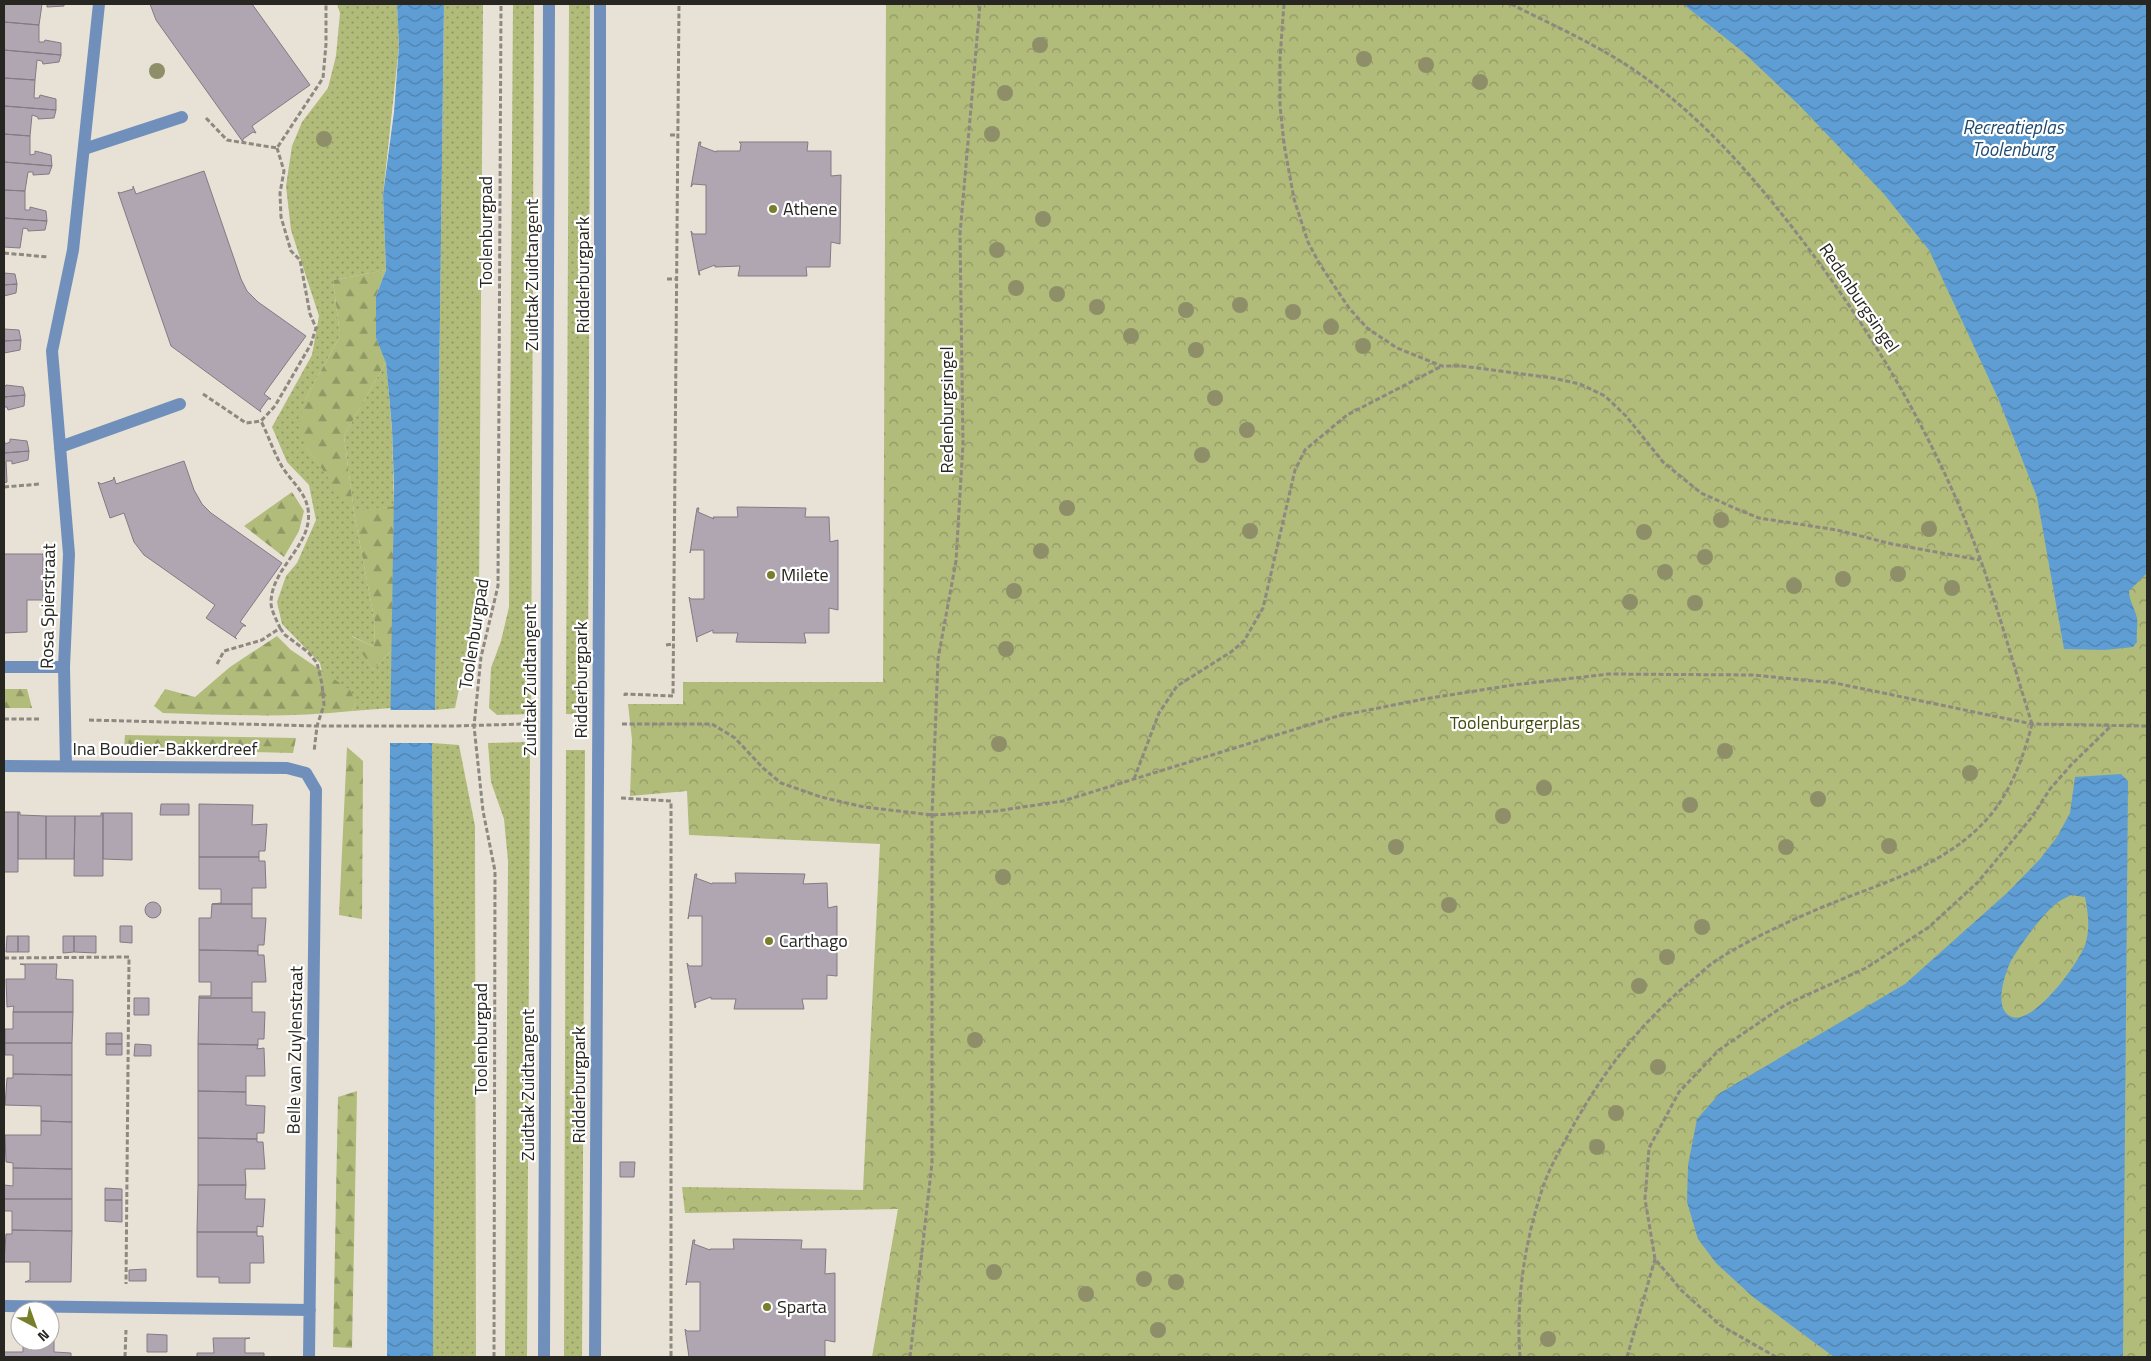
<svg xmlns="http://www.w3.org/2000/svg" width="2151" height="1361" viewBox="0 0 2151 1361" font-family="'Titillium Web',sans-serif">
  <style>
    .grass { fill: url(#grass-dots) }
    .forest { fill: url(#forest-firs) }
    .park { fill: url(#park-crowns) }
    .water { fill: url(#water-waves); fill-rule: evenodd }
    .pier { fill: #e8e1d5 }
    .building { fill: #afa6b1; stroke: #837a84 }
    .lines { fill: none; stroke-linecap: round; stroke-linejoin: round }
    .path { stroke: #8d8880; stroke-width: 3; stroke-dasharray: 5 2.5; stroke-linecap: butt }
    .lane { stroke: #7090bb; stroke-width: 12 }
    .street { stroke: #7090bb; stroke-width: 12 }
    .tree { fill: #8e8f68 }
    .poi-dot { fill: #787e29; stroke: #fff; stroke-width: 2 }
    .labels { text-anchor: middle; stroke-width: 4.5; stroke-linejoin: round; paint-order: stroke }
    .poi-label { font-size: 18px; fill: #282621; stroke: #fff; text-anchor: start }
    .street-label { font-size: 18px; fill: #282621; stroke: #fff }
    .park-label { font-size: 18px; fill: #454c0f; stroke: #fff }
    .water-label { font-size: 19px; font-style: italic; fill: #1e4b71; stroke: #fff }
  </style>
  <defs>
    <pattern id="grass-dots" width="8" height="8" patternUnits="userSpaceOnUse" patternTransform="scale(1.25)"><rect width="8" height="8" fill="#b1bb7a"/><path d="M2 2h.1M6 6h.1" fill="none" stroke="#909864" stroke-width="1.8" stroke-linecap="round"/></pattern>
    <pattern id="forest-firs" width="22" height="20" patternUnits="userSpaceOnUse" patternTransform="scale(1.25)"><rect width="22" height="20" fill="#b1bb7a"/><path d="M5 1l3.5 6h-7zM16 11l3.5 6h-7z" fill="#909864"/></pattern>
    <pattern id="park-crowns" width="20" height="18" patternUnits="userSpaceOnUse" patternTransform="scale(1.25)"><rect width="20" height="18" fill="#b1bb7a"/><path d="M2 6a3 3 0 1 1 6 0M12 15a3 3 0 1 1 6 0" fill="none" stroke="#909864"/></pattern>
    <pattern id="water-waves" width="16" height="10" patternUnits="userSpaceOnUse" patternTransform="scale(1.25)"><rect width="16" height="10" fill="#5f9ed5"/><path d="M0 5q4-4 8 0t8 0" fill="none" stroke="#4e81ac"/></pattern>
  </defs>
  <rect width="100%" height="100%" fill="#e8e1d5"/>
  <path class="grass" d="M337,4h60l2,42 -16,149 3,75 -53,10 7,56 -35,64 1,47 48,65 -10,-76 42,-74 6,68 2,76 -40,7 21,110 -1,24 -22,-11 21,34 19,-20 -1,58 -39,3 4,-8 -34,-30 -2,-10 -38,-39 -5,-22 9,-26 11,-13 19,-43 -7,-35 -22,-23 -15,-35 40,-72 7,-39 -28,-86 -5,-44 6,-40 10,-24 26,-34 8,-32 4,-43z
    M444,4h39l-4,589 -24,115 -20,2z
    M513,4h21l-3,710 -34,1 -8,-7 2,-40 10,-27 8,-34z
    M569,4h21l-2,711 -22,-1z
    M530,742l-3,615h-22l3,-496 -4,-42 -13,-37 -3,-39z
    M432,743l27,2 16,81 1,531h-43l2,-329z
    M566,750h19l-3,607h-18z"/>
  <path class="forest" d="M386,270l-10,26v42l10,24 -42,74 10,76 40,-6 -2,144 -19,20 -22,-34 23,11 1,-24 -21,-110 -48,-66 -8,-22 7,-25 35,-64 -7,-56z
    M292,492l12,19 -5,20 -15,26 -40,-31z
    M277,636l14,14 59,40 6,13 -4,8c-63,7 -126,4 -189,2l-9,-7 11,-17 30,8 35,-30z
    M4,689h23l5,19h-28z
    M125,735l171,3 -3,15 -169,-4z
    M347,747l16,14 -1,158 -23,-4z
    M357,1091l-5,257 -19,-1 5,-250z"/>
  <path class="park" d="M886,4h1261v1353h-1275l26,-148 -213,4 -3,-26 181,3 17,-346 -191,-9 -2,-44 -57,5 2,-56 -4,-36h55v-22h200z"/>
  <path class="water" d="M397,4h47l-9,706 -3,33 3,285 -2,329h-46l3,-615 4,-255 -2,-59 -6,-65 -10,-25v-42l10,-26 -3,-75 11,-83 5,-66z
    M1683,4h464v569l-18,18c0,10 6,17 8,27 1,7 -1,16 0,24l-4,5 -28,3 -41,-1 -27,-152 -39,-99 -69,-148 -46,-57 -84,-88 -56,-53z
    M2121,774l7,7 -5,576h-289l-81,-60 -37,-34 -18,-24 -11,-37 1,-37 9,-46 23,-26 185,-109 103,-92 32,-33 17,-22 13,-24 5,-36zM2071,895l14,2c3,15 5,30 1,45 -5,19 -52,83 -74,75 -20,-7 -7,-45 0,-58 11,-18 26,-38 40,-52 5,-5 13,-9 19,-12z"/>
  <path class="pier" d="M388,710h50l-4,33h-46z"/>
  <path class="building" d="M4,4h38l-3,21 -35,-3z
    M43,4h21v2l-17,1v-3z
    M150,4h102l58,81 -58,41 4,7 -3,-1 -10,7v3l-87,-122z
    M4,22l35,3v17h5l1,-2 16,3v12l-57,-5z
    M4,50l57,5 -2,7 -16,2 -1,-3 -5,-1 -2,20 -31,-2z
    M4,78l31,2 -1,18h5l1,-3 16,4v11l-52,-4z
    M4,106l52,4 -2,8 -16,1v-2l-6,-2 -2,21 -26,-2z
    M4,134l26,2v19l5,-1v-3l16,4 1,11 -48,-4z
    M699,142h2l-1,4 16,6v-1h24l1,-7 -2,-2h69l-1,9h24v25l10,-1 -1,69 -9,-2 -1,25h-24l1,9h-69l2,-10 -25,1v-2l-16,6 1,4h-1l-8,-44 2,3h13v-49l-13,-1 -2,3z
    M4,162l48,4 -3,8 -16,1v-3h-5l-3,19 -21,-1z
    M204,171l37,108 6,12 11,11 48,34 -42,58 7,5h-3l-8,11 1,2 -90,-66 -53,-154 2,1 13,-4v-3l3,8z
    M4,190l21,1v19h5v-3l16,4 1,10 -43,-3z
    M4,218l43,3 -2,9 -17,1v-2l-5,-1 -3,20 -16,-1z
    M4,273l11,1 2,10 -13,1z
    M17,284l-1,9 -12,3v-11z
    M4,329l15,1 2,10 -17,1z
    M21,340l-1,10 -16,3v-12z
    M6,385l17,2 2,8 -21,2v-9z
    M25,395l-1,11 -16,4 -1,-3h-3v-10z
    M4,437l1,7 5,-2v-3l17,2 2,10 -25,2z
    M29,451l-1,9 -16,4v-3h-6l1,21 -3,1v-30z
    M184,461l10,29 8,14 9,9 71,50 -42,59 6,4h-3l-8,11 2,2 -31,-21 9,-13 -71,-50 -10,-13 -10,-29 -14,5 -12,-36 3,2 12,-4 1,-3 2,7z
    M737,507l69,1 -1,9h24l1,25 8,-2v70l-9,-2v25h-25l2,10 -70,-1 2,-9h-25v-3l-16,7v5l-8,-45 2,2h13v-49h-13l-1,3 7,-45h2l-1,4 16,7 -1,-2h25z
    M4,554h39v46h-16v32l-23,1z
    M161,804h28v11h-29z
    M199,804l54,1 -1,20 15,-1 -2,27h-6v6h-60z
    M4,812h14v60h-14z
    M18,812h2v3l26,1v43h-28z
    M101,813h2v63h-29l1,-60h26z
    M103,813h29v47l-29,-1z
    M46,816h29l-1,43h-28z
    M199,857h60v4h6l1,27h-14v16h-40l9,-1v-14h-22z
    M735,873l70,1 -2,10 24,-1 1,25 9,-2v70l-10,-1v24h-25l2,10h-70l2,-10h-25v-2l-16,6 1,4 -1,1 -8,-45 2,3h13v-50h-13l-1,3 7,-45h2l-1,4 16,6v-1h24z
    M145 910a8 8 0 1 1 16 0a8 8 0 1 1-16 0Z
    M212,904h40v14h14l-2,27h-6v6l-59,-1v-32h12z
    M120,926h12v17l-12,-1z
    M7,936h11v16h-12z
    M18,936h11v16h-11z
    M63,936h11v16l-11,1z
    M74,936h22v17l-22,-1z
    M199,950l59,1v4h6l2,27h-14v16h-53v-2h12v-14h-12z
    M20,964h37l-1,15 17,1v32h-60l1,-6 -7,1 -1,-28h19v-14z
    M134,998h15v17h-15z
    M199,998h53v14h13l-1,27h-6v6l-60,-1z
    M13,1012h60l-1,31h-67v-14h8z
    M106,1033h16v11h-16z
    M5,1043h67v32l-59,-1v-19h-8z
    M106,1044h16v11h-16z
    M135,1044l16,1v11h-17z
    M198,1044l60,1 -1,4 7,-1 1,28h-19v16l-48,-1z
    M13,1074l59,1v47l-31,-1v-15l-36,-1 2,-27h6z
    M198,1091l48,1v13l19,1 -1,27h-7v6l-59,-1z
    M41,1121l31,1v47l-59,-1v-5l-7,-1 -1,-27h36z
    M198,1138l59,1v3h6l2,27h-20l1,16h-48z
    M620,1162h15l-1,15h-14z
    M13,1168l59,1v30h-68v-14l9,1z
    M198,1185h48l-1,14h20l-2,28 -6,-1v6h-60z
    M105,1188l17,1v11h-17z
    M4,1199h68v32l-60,-1v-19h-8z
    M105,1200h17v22l-17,-1z
    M12,1230l60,1 -1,51h-46l5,-2v-18h-26l2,-28h6z
    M197,1232h60v4h6l1,27h-14v20h-31v-6h-22z
    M733,1239l69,1 -1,9h25l-1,25 10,-1v69l-10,-2v17h-136l-4,-28 2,2h13v-49h-13l-1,3 7,-45h2l-1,4 16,6v-1h24z
    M146,1269v12h-17v-11z
    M147,1334l20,1v17h-20z
    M50,1337h4v15l17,1v4h-67v-5h19v-11h27z
    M213,1338h37l-5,1v14h19v4h-67v-4h17z"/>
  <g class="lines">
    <path class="path" d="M1284,4l-4,54v47l4,39 10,55 14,43 11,21 30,45 18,20 30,20 45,18h20l91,12 27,6 25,12 21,20 37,46 38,31 38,17 20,8 78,12 55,14 88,16
      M1511,4c43,22 87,41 126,68 64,44 115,103 162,164 76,99 139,207 182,325 19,54 34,109 51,163
      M206,118l21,22 50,8 46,-70 3,-34v-40
      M670,135h8
      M4,253l44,4
      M667,279h10
      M203,394l43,29 15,-2 14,-15 36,-62 5,-16 -6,-14 -10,-54 -9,-9 -10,-34 -1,-24 4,-22 -7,-23
      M4,487l36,-3
      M280,628l5,7 23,17 9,11 5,21 2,21 -7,21 -3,26
      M666,645l7,-1
      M217,664l7,-13 38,-11 18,-12c-3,-7 -9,-18 -9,-25 0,-36 43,-58 37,-94 -3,-19 -20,-30 -28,-46 -7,-13 -12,-28 -19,-42
      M625,696v-2l48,2 6,-692
      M4,719h37
      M89,720l228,6h137l69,-2
      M622,724h90l23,14 28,30 18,15 40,14 43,10 68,8 65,-4 66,-10 275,-85 86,-17 89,-14 96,-11 144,1 82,8 197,41 115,2
      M1134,779l25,-66 18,-27 54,-34 13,-11 19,-33 32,-138 10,-20 42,-35 95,-49
      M621,798l50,3v556
      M4,958l125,-1 -3,327
      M125,1357l1,-27
      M494,1357l1,-486 -12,-60 -9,-85 7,-69 17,-71 3,-582
      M910,1357l22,-194v-348l6,-156 18,-98 7,-117 -3,-210 20,-230
      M1520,1357c-4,-56 4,-111 21,-164 6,-20 16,-38 26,-56 34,-63 73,-115 129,-160 7,-6 15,-14 24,-19 34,-21 73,-39 110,-54 55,-22 116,-39 157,-85 23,-25 37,-63 45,-95
      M1627,1357l28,-98
      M1776,1357l-56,-32 -38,-34 -27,-32 -10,-60 4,-51 30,-56 40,-42 66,-45 81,-37 63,-41 49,-45 54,-65 18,-28 22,-25 39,-38"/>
    <path class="lane" d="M84,149l98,-32
      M60,447l120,-43
      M544,1357l5,-1353"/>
    <path class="street" d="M4,667h60
      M4,766l283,2 19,5 10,17 -7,567
      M66,766l-2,-99 5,-113 -17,-203 21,-101 26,-246
      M4,1306l306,4
      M595,1357l5,-965v-388"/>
  </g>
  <g class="tree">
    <circle cx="1040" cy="45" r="8"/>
    <circle cx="1364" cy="59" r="8"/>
    <circle cx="1426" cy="65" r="8"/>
    <circle cx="157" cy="71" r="8"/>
    <circle cx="1480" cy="82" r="8"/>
    <circle cx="1005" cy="93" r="8"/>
    <circle cx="992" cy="134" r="8"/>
    <circle cx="324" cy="139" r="8"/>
    <circle cx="1043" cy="219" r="8"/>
    <circle cx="997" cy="250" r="8"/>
    <circle cx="1016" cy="288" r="8"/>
    <circle cx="1057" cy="294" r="8"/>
    <circle cx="1240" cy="305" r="8"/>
    <circle cx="1097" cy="307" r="8"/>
    <circle cx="1186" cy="310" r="8"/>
    <circle cx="1293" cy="312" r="8"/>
    <circle cx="1331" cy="327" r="8"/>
    <circle cx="1131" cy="336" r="8"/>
    <circle cx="1363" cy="346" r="8"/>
    <circle cx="1196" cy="350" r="8"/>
    <circle cx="1215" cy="398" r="8"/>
    <circle cx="1247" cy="430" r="8"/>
    <circle cx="1202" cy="455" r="8"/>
    <circle cx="1067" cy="508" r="8"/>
    <circle cx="1721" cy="520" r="8"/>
    <circle cx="1929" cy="529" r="8"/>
    <circle cx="1250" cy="531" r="8"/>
    <circle cx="1644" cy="532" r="8"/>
    <circle cx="1041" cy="551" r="8"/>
    <circle cx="1705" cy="557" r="8"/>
    <circle cx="1665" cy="572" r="8"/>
    <circle cx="1898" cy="574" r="8"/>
    <circle cx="1843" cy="579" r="8"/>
    <circle cx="1794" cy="586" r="8"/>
    <circle cx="1952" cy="588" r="8"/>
    <circle cx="1014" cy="591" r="8"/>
    <circle cx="1630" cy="602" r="8"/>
    <circle cx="1695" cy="603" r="8"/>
    <circle cx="1006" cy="649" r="8"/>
    <circle cx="999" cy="744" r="8"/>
    <circle cx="1725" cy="751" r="8"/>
    <circle cx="1970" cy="773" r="8"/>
    <circle cx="1544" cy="788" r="8"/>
    <circle cx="1818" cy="799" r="8"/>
    <circle cx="1690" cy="805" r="8"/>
    <circle cx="1503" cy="816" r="8"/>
    <circle cx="1889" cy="846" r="8"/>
    <circle cx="1396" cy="847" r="8"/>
    <circle cx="1786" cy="847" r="8"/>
    <circle cx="1003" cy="877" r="8"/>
    <circle cx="1449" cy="905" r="8"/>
    <circle cx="1702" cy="927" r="8"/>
    <circle cx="1667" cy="957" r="8"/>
    <circle cx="1639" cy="986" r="8"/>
    <circle cx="975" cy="1040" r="8"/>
    <circle cx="1658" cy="1067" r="8"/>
    <circle cx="1616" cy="1113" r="8"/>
    <circle cx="1597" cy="1147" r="8"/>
    <circle cx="994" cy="1272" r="8"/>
    <circle cx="1144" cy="1279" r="8"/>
    <circle cx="1176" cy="1282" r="8"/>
    <circle cx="1086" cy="1294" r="8"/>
    <circle cx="1158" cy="1330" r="8"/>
    <circle cx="1548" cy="1339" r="8"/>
  </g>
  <g class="poi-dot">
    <circle cx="773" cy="209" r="5"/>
    <circle cx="771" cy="575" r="5"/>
    <circle cx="769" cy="941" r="5"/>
    <circle cx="767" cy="1307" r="5"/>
  </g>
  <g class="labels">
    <g class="poi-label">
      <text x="783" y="215">Athene</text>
      <text x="781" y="581">Milete</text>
      <text x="779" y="947">Carthago</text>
      <text x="777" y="1313">Sparta</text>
    </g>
    <g class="street-label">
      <text transform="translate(486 232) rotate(-90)" y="6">Toolenburgpad</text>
      <text transform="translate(532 275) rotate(-90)" y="6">Zuidtak Zuidtangent</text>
      <text transform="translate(583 275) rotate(-90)" y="6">Ridderburgpark</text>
      <text transform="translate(1859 298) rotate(56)" y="6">Redenburgsingel</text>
      <text transform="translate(947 410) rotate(-90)" y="6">Redenburgsingel</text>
      <text transform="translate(48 606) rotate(-89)" y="6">Rosa Spierstraat</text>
      <text transform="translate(474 634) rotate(-81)" y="6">Toolenburgpad</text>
      <text transform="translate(530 680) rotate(-90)" y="6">Zuidtak Zuidtangent</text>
      <text transform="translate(581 680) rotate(-90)" y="6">Ridderburgpark</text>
      <text x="165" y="755">Ina Boudier-Bakkerdreef</text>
      <text transform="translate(481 1039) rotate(-90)" y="6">Toolenburgpad</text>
      <text transform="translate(295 1050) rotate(-89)" y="6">Belle van Zuylenstraat</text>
      <text transform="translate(528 1085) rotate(-90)" y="6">Zuidtak Zuidtangent</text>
      <text transform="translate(579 1085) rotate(-90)" y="6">Ridderburgpark</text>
    </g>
    <g class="park-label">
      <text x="1515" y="729">Toolenburgerplas</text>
    </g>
    <g class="water-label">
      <text x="2013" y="134">Recreatieplas<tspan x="2013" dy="22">Toolenburg</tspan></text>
    </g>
  </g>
  <rect width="2151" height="1361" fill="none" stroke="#282621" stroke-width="10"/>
  <g transform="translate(35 1326) rotate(139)"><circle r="24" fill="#ffffff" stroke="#a9a8a6"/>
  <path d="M0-4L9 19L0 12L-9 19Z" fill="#787e29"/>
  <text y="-8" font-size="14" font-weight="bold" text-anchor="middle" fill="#282621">N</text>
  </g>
</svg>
